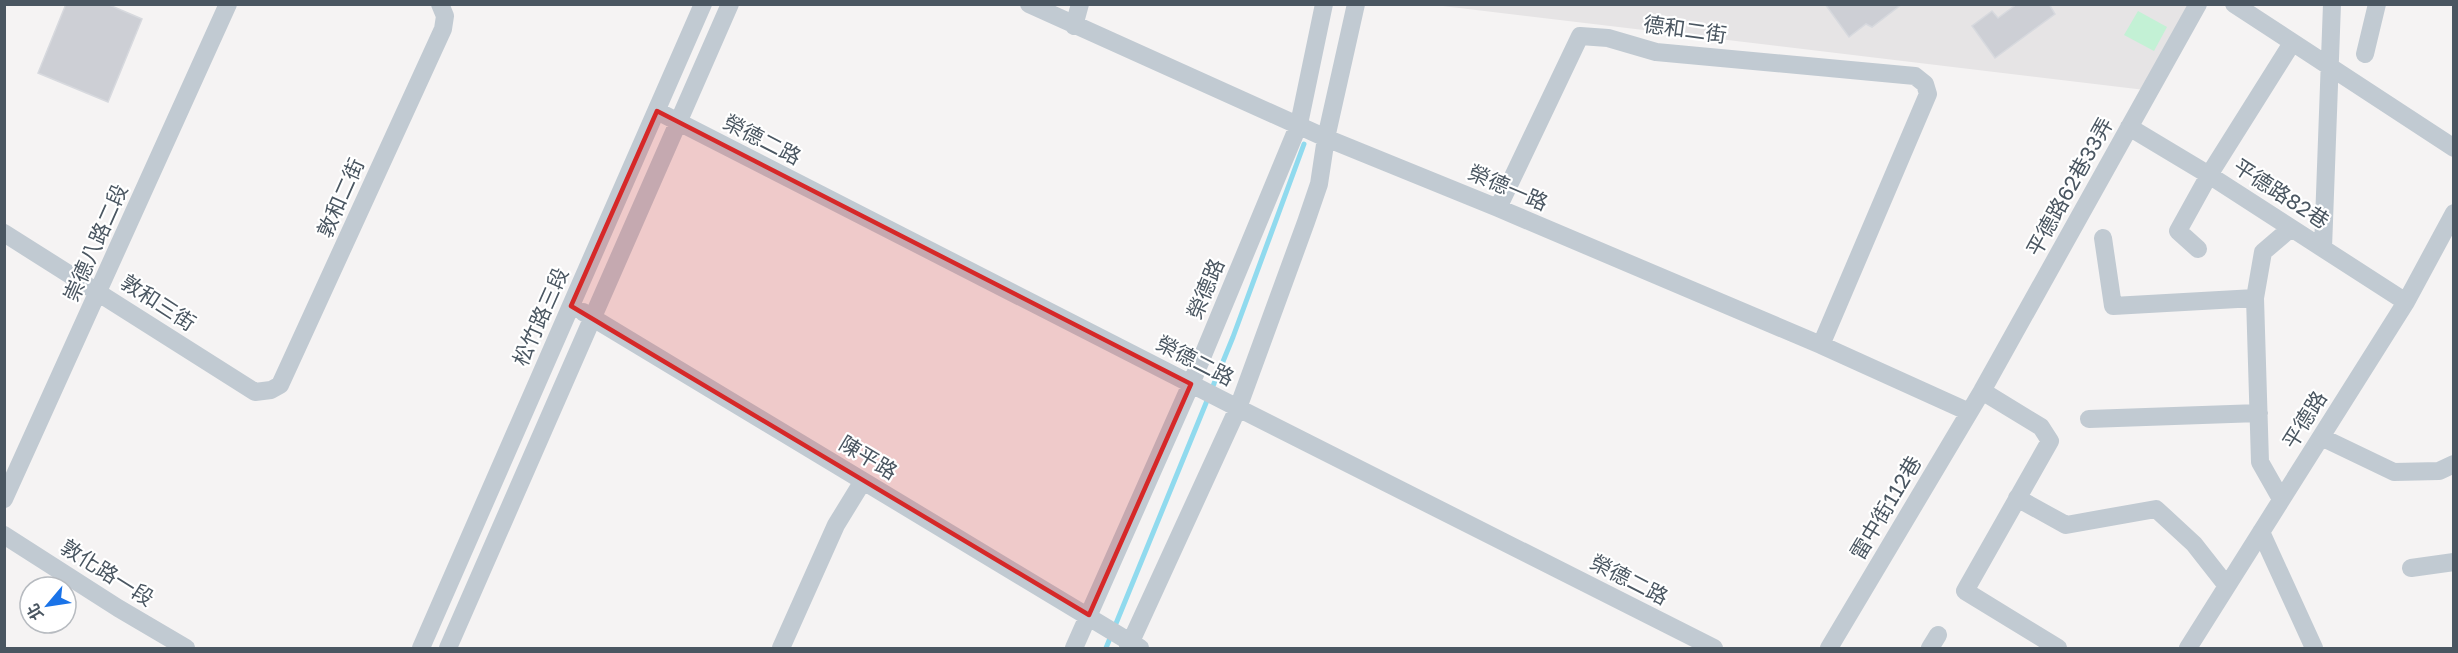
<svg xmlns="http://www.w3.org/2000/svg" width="2458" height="653" viewBox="0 0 2458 653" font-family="'Golos Text','Noto Sans TC',sans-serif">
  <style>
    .education { fill: #e6e4e5 }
    .green { fill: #c3f1d5 }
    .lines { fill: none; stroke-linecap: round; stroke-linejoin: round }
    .stream { stroke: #90daee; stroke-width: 5 }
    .building { fill: #cdcfd5; stroke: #d7d9de; stroke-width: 1.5 }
    .minor { stroke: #c1cad2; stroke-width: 18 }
    .marked { fill: #d62828; fill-opacity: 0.2; stroke: #d62828; stroke-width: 4.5; stroke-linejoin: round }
    .labels { text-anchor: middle; stroke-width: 4.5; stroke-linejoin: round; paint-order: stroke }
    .street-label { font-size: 21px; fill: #4a5661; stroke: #fff }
  </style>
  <rect width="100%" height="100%" fill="#f5f3f3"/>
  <path class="education" d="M1426,4l771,1 -52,85z"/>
  <path class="green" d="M2138,11l29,16 -13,24 -30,-16z"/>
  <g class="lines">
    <path class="stream" d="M1106,648l127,-311 71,-193"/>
  </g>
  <path class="building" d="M66,4h41l35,15 -34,83 -70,-29z
    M1825,4h77l-30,23 -6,-3 -17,13z
    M2017,4h32l6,10 -60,44 -23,-32 20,-15 6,7z"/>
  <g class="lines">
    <path class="minor" d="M1029,4l297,134 172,70 323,137 148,67
      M2234,4l220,144
      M1074,26l6,-22
      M2365,54l12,-50
      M657,111l581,297 476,240
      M2129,127l80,48 197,127
      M1498,208l82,-172 28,2 48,14 259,24 10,8 3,10 -107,251
      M4,233l251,159 16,-2 9,-5 163,-356 2,-13 -5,-12
      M2103,238l10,68 142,-8
      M2323,248l9,-244
      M2198,249l-20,-18 31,-56 83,-132
      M583,312l557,336
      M1982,391l59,36 9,14 -85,150 93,57
      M2089,419l170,-6
      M2321,437l73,35 45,-1 15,-7
      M2017,498l49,27 90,-16 38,35 33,42
      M4,499l224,-495
      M2281,499l-21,-37 -5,-164 8,-46 28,-24
      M2261,532l53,116
      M4,535l114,73 68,40
      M2411,568l43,-6
      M421,648l282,-644
      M448,648l282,-644
      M781,648l55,-123 27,-44
      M1074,648l117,-264 108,-260 25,-120
      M1128,648l110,-240 68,-186 13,-38 7,-46 30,-134
      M1829,648l153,-257 216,-387
      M1930,648l8,-13
      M2188,648l218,-346 48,-89"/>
  </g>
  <path class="marked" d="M657,111l534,273 -102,231 -518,-309z"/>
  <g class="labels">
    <g class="street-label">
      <text transform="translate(1685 30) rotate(8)" y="7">德和二街</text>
      <text transform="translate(762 140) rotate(27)" y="7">榮德二路</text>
      <text transform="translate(2070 187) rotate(-61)" y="7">平德路62巷33弄</text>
      <text transform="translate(1508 188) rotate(23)" y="7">榮德一路</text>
      <text transform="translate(2281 194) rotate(33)" y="7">平德路82巷</text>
      <text transform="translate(341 198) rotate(-66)" y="7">敦和二街</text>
      <text transform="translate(96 243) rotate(-66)" y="7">崇德八路二段</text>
      <text transform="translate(1206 289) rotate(-67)" y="7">榮德路</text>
      <text transform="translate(158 303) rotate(33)" y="7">敦和三街</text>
      <text transform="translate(541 317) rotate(-66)" y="7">松竹路三段</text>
      <text transform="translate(1195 361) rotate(27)" y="7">榮德二路</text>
      <text transform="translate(2305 420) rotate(-58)" y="7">平德路</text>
      <text transform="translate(868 458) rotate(31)" y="7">陳平路</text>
      <text transform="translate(1886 508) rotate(-59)" y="7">雷中街112巷</text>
      <text transform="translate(107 573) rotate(32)" y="7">敦化路一段</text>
      <text transform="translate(1629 580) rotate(27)" y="7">榮德二路</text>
    </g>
  </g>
  <rect width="2458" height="653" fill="none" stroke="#4a5661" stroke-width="12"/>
  <g transform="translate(48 605) rotate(241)"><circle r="28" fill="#ffffff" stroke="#b7bbc0" stroke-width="1.5"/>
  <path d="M0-4.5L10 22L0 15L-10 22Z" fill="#1a73e8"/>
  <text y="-9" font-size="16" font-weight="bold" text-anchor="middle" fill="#4a5661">北</text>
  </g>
</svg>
